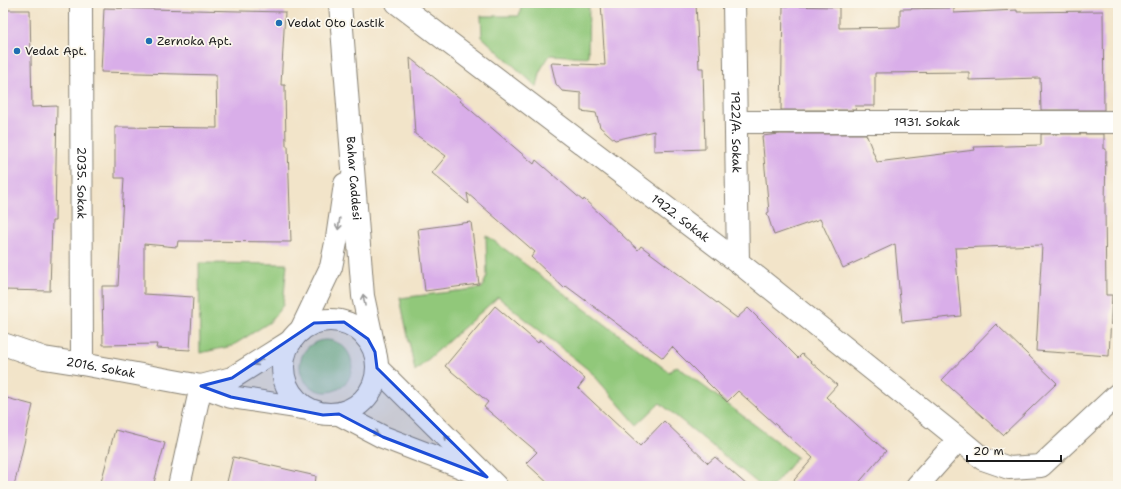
<svg xmlns="http://www.w3.org/2000/svg" width="1121" height="489" viewBox="0 0 1121 489" font-family="'Shantell Sans',sans-serif">
  <style>
    .green { fill: #91c87a; stroke: #56724b }
    .building { fill: #d9aee9 }
    .lines { fill: none; stroke-linecap: round; stroke-linejoin: round }
    .minor-casing { stroke: #878072; stroke-width: 24 }
    .minor { stroke: #fff; stroke-width: 22 }
    .oneway { stroke: #999 }
    .marked { fill: #1d4ed8; fill-opacity: 0.2; stroke: #1d4ed8; stroke-width: 3; stroke-linejoin: round }
    .poi-dot { fill: #1f6fb2; stroke: #fbf7ec; stroke-width: 1.5 }
    .labels { text-anchor: middle; stroke-width: 3.5; stroke-linejoin: round; paint-order: stroke }
    .poi-label { font-size: 12px; fill: #1c1c1c; stroke: #fbf7ec; text-anchor: start }
    .street-label { font-size: 12px; fill: #1c1c1c; stroke: #fbf7ec }
  </style>
  <rect width="100%" height="100%" fill="#fbf7ec"/>
  <filter id="ink" filterUnits="userSpaceOnUse"><feTurbulence type="fractalNoise" baseFrequency=".025" numOctaves="2"/><feDisplacementMap in="SourceGraphic" scale="8" xChannelSelector="R" yChannelSelector="G"/><feConvolveMatrix kernelMatrix="1 2 1 2 8 2 1 2 1" color-interpolation-filters="sRGB"/></filter>
  <filter id="wash" filterUnits="userSpaceOnUse"><feTurbulence type="fractalNoise" baseFrequency=".012" numOctaves="4" result="noise"/><feDisplacementMap in="SourceGraphic" scale="16" xChannelSelector="R" yChannelSelector="G"/><feGaussianBlur stdDeviation="0.9" result="paint"/><feColorMatrix in="noise" values="0 0 0 0 0 0 0 0 0 0 0 0 0 0 0 0 0 1.4 0 .05"/><feComposite in="paint" operator="in"/></filter>
  <g filter="url(#wash)">
    <rect width="100%" height="100%" fill="#f2e4c9"/>
    <path class="green" d="M522,3h67l-1,54 -38,-2 -9,14 -4,18 -55,-50 -1,-21h38z
      M486,235l183,137 8,-6 120,91 -24,29h-12l-101,-83 -23,22 -46,-53 -93,-75 -83,74 -15,-73 82,-10 5,-12z
      M199,263l88,1 -4,41 -13,17 -38,24 -32,7z
      M300 366a26 26 0 1 1 52 0a26 26 0 1 1-52 0Z"/>
    <g id="blocks">
      <path class="building" d="M601,3h95l3,65h4l2,81 -51,2v-20l-39,9 -15,-13 -4,-14 -15,-2v-18l-19,-2 -6,-7 -5,-21 54,2z
        M783,6l56,1v21l61,-1v-18l54,-1v5l63,-3v2l86,-1 1,99h-63l-1,-32 -71,2v-8l-94,1v33h-20l1,4h-75z
        M104,8l181,4 -4,73h4l1,61h2l3,96 -113,-1 -1,6 -33,-3v50l49,3 -3,53 -34,-2 1,-4 -54,1 -1,-59h16l6,-108h-9v-51l102,1 -1,-53 -115,-3z
        M3,10h27l2,97 25,-1 -2,115h-3l-2,70 -47,-1z
        M410,58l51,41 -1,2 74,63 2,-4 47,41 1,-2 54,51 3,-4 96,72 11,-10 50,50 4,-4 35,31 -11,12 60,54 -30,35h-67l24,-28 -75,-67 -11,11 -55,-55 -9,11 -97,-72 -2,2 -33,-31 4,-5 -68,-59 2,11 -37,-31 14,-17 -31,-22z
        M780,134h86l11,28 98,-12 -1,-3 67,-2v-11h63v15h2l-1,56 1,90h6l-3,61 -73,-5 6,-106 -87,3 6,68 -59,6 -7,-78 -52,24 -23,-49 -46,16 -7,-22 2,-1 -7,-76z
        M471,222l8,62 -54,7 -7,-62z
        M495,306l43,37 2,-3 45,39 -7,9 62,58 24,-25 44,42 7,-6 33,29h-197l-25,-23 11,-11 -53,-45 4,-5 -43,-36z
        M996,324l61,59 -54,52 -61,-55z
        M3,397l30,8 -19,81h-11z
        M115,430l50,13 -12,43h-53z
        M233,457l83,19 -1,10h-89z"/>
    </g>
  </g>
  <g filter="url(#ink)">
    <use href="#blocks" fill-opacity="0" stroke="#878072" stroke-width="1"/>
    <g class="lines">
      <g class="minor-casing">
        <g id="minor">
          <path id="s1" d="M81,3l1,361"/>
          <path id="s2" d="M340,3l23,293 12,56"/>
          <path id="s3" d="M397,3l341,259 221,177"/>
          <path id="s4" d="M734,3l4,259"/>
          <path id="s5" d="M736,122h382"/>
          <circle cx="330" cy="367" r="47"/>
          <path d="M301,330l30,-63 6,-29 8,-54"/>
          <path d="M291,341l-59,37 -31,8 30,11 77,12"/>
          <path id="s6" d="M3,344l41,14 38,6 119,22 -22,100"/>
          <path d="M377,368l119,118"/>
          <path d="M339,414l44,23 96,37"/>
          <path d="M917,486l42,-47 24,20 26,9 32,-2 77,-72"/>
        </g>
      </g>
      <use href="#minor" class="minor"/>
    </g>
    <defs><path id="oneway-shaft" d="M-6 0H5M1.5-3L5.5 0L1.5 3" fill="none" stroke-width="1.6" stroke-linecap="round" stroke-linejoin="round"/></defs>
    <g class="oneway">
      <use href="#oneway-shaft" transform="translate(339 224) rotate(98)"/>
      <use href="#oneway-shaft" transform="translate(364 300) rotate(-100)"/>
      <use href="#oneway-shaft" transform="translate(258 362) rotate(148)"/>
      <use href="#oneway-shaft" transform="translate(373 432) rotate(28)"/>
      <use href="#oneway-shaft" transform="translate(449 440) rotate(-136)"/>
    </g>
  </g>
  <path class="marked" d="M344,322l24,17 7,13 2,16 110,109 -104,-40 -44,-23 -16,1 -92,-18 -30,-11 31,-8 82,-55z"/>
  <g class="poi-dot">
    <circle cx="279" cy="23" r="4"/>
    <circle cx="149" cy="41" r="4"/>
    <circle cx="17" cy="51" r="4"/>
  </g>
  <g class="labels">
    <g class="poi-label">
      <text x="287" y="27">Vedat Oto Lastik</text>
      <text x="157" y="45">Zernoka Apt.</text>
      <text x="25" y="55">Vedat Apt.</text>
    </g>
    <g class="street-label">
      <text dy="4" stroke="none"><textPath href="#s5" startOffset="191">1931. Sokak</textPath></text>
      <text dy="4" stroke="none"><textPath href="#s4" startOffset="129">1922/A. Sokak</textPath></text>
      <text dy="4" stroke="none"><textPath href="#s2" startOffset="176">Bahar Caddesi</textPath></text>
      <text dy="4" stroke="none"><textPath href="#s1" startOffset="180">2035. Sokak</textPath></text>
      <text dy="4" stroke="none"><textPath href="#s3" startOffset="356">1922. Sokak</textPath></text>
      <text dy="4" stroke="none"><textPath href="#s6" startOffset="101">2016. Sokak</textPath></text>
    </g>
  </g>
  <rect width="1121" height="489" fill="none" stroke="#fbf7ec" stroke-width="16"/>
  <path d="M967 455v6h94v-6" fill="none" stroke="#1c1c1c" stroke-width="2"/>
  <text x="973" y="455" font-size="12" fill="#1c1c1c" stroke="#fbf7ec" stroke-width="3" paint-order="stroke">20 m</text>
</svg>
